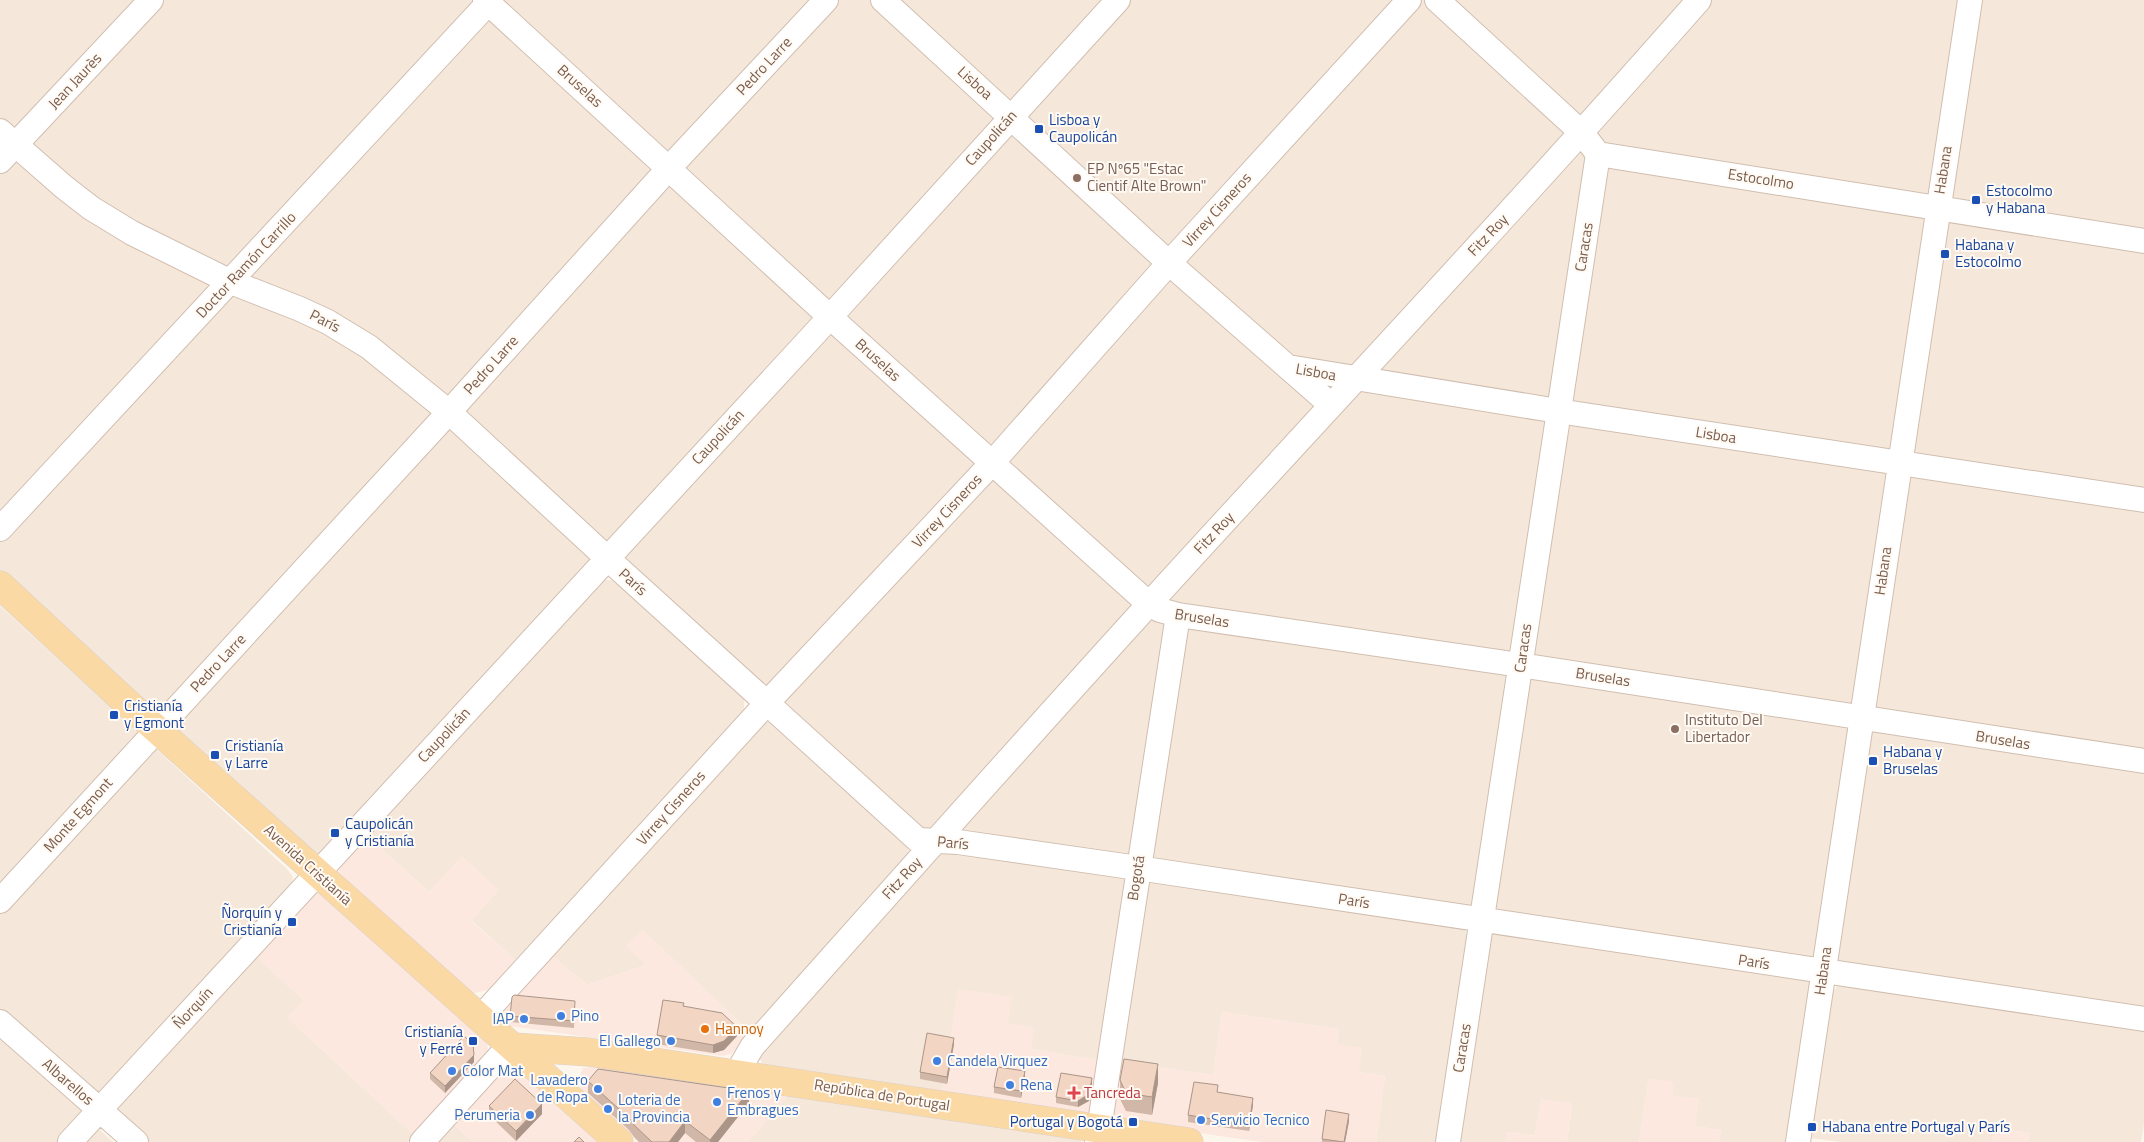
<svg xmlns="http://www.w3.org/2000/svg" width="2144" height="1142" viewBox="0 0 2144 1142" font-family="'Titillium Web',sans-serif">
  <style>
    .residential { fill: #f5e8da }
    .commercial { fill: #fde8e0 }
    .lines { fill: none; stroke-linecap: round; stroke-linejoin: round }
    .minor-casing { stroke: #d1beb0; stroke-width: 26 }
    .major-casing { stroke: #dad1cd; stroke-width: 29 }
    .minor { stroke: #fff; stroke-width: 24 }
    .major { stroke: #fbd9a5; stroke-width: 28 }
    .wall { fill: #d1b7a8 }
    .shaded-wall { fill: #aa9588 }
    .building { fill: #f3d5c3; stroke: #aa9588 }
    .transit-dot { fill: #1a4fb4; stroke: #fffaf3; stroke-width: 2 }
    .education-dot { fill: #8d6e63; stroke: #fffaf3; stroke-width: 2 }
    .shop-dot { fill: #3f7fe0; stroke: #fffaf3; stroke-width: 2 }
    .food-dot { fill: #e8710a; stroke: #fffaf3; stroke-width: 2 }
    .health-dot { fill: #e0444e; stroke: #fffaf3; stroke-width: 2 }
    .labels { text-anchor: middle; stroke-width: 4; stroke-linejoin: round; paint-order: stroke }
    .street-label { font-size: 15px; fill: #7a5c4d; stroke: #fffaf3 }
    .transit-label { font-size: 15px; fill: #164399; stroke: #fffaf3; text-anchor: start }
    .education-label { font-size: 15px; fill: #785e54; stroke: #fffaf3; text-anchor: start }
    .shop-label { font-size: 15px; fill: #366cbe; stroke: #fffaf3; text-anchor: start }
    .food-label { font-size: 15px; fill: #c56008; stroke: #fffaf3; text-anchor: start }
    .health-label { font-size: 15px; fill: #be3a42; stroke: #fffaf3; text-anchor: start }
  </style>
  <rect width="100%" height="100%" fill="#fdf6ec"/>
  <path class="residential" d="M0,0h1105l-776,850 -11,4 -9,-2 -309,-279z
    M1123,0h567l-756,828h-7l-9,-2 -294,-268 1,-9z
    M1713,0h431v1010l-1181,-179 1,-7z
    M603,580h8l8,4 125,112v12l-3,9 -226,243 -44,-40 -9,-63 -33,35 -64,-58z
    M0,606l287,263 6,8 -2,11 -207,227 29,27h-113z
    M770,722l136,120 3,10 -5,10 -153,171 -109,-103 4,35 -59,20 -41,-34 211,-227z
    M943,848l178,23 7,9 -28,181 -69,-12 -23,-25 -49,-35 -17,102 -174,-24 -6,-4 -3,-6 1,-7z
    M1147,881l317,46 5,14 -29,201h-64l9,-66 -27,-4 -21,-28 2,-15 -117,-17 -9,63 -97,-14z
    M1501,930l302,43 10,9 -24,160h-70l2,-12 -26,-4 -23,-31 -23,-17 -10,64h-72l5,-38 -31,-5 -6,37 -27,-4 -2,10h-48l30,-202 6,-7z
    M252,953l52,47 -16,18 126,117 -6,7h-260l-28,-25 -6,-10z
    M1838,985l306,42v97l-3,18h-113l1,-9 -35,-5 -2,14h-151l-30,-4 19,-142z
    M789,1094l288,44 5,4h-334z
    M452,1123l22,19h-38z"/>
  <path class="commercial" d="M365,834l64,58 33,-36 37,34 -28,31 44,39 -27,30 -14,3 -6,-2 -124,-114 -5,-6 1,-8z
    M320,893l166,148 2,6 -2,11 -72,77 -126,-117 16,-18 -52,-47 60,-59z
    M642,930l109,103 -20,21 -8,2 -214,-30 -8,-7 -1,-7 46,-61 41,34 59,-20 -20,-19z
    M958,989l54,8 -4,26 26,5 -3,21 69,12 -10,50 -7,2 -141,-22z
    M1222,1012l117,17 -2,15 25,4 -3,24 26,4 -9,66h-114l-141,-20 -10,-11 5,-50 97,14z
    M602,1066l187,28 -41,48h-110l-56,-52 -4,-11 5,-11z
    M508,1067l7,2 83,73h-124l-22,-19 48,-53z
    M1649,1078l25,4 -1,13 26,4 -4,27 26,4 -2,12h-80z
    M1541,1099l31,4 -5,39h-61l2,-10 27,4z
    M1994,1128l35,5 -1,9h-36z"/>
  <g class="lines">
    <g class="minor-casing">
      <path id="minor" d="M485,0l345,317 319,287 11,6 18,5 342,50 624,96
        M883,0l286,263 162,142
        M1437,0l145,133 16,21 546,87
        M0,131l64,56 27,21 41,25 99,49 69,27 28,13 41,25 80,65 158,146 311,282 40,2 180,26 1006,151
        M0,161l151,-161
        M1288,367l270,44 586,89
        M0,529l491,-529
        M0,901l449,-489 220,-244 157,-168
        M480,1018l287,-315 226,-241 176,-199 240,-263
        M0,1022l136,120
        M737,1073l15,-26c132,-148 264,-297 398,-444 183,-201 370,-399 549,-603
        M70,1142l760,-825 288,-317
        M422,1142l78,-86 14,-9
        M1097,1142l81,-527
        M1448,1142l150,-988
        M1798,1142l172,-1142"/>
    </g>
    <g class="major-casing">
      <path id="major" d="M0,585l126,117 493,440
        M514,1047l74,5 601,90"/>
    </g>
    <use href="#minor" class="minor"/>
    <use href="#major" class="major"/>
  </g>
  <path class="wall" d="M575,1007l-1,21 -64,-6v-6z
    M684,1007l53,29 -13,14 -11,3 -56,-9v-9z
    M954,1044l-7,40 -27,-5v-7z
    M474,1062l-29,31 -15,-14v-6z
    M1025,1078l-4,20 -27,-5v-6z
    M1120,1080l38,3 -6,32 -26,-4 -6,-12z
    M588,1081l161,22 -31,39h-22l-11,-9 -7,9h-39l-5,-5 -5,-7 -41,-37z
    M1092,1085l-3,16 -11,6 -22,-4v-6z
    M1218,1092l35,13 -4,26 -61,-9v-7z
    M489,1106l53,8 -26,27 -27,-26z
    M1349,1121l-4,21h-23v-3z"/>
  <path class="shaded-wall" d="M737,1027v9l-13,14 -11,3v-8z
    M954,1038v6l-7,40v-7z
    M474,1055v7l-29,31v-7z
    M1158,1064v19l-6,32v-18z
    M1025,1071v7l-4,20v-7z
    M1092,1078v7l-3,16 -11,6v-6z
    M749,1091v12l-31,39h-8v-2z
    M1253,1098v7l-4,26v-6z
    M542,1104v10l-26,27v-10z
    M1349,1114v7l-4,21h-1z
    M685,1121v12l-7,9h-9z"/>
  <path class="building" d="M514,995l61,6 -1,20 -64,-5 2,-19z
    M663,1000l21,3 -1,3 39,7 15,14 -13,14 -11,4 -56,-10z
    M927,1033l27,5 -7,39 -27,-5z
    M464,1036l9,8 1,11 -29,31 -15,-13z
    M1124,1059l34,5 -6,33 -26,-4 -6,-13z
    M998,1067l27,4 -4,20 -27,-4z
    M598,1069l151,22 -39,49 -25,-19 -16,21h-17l-18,-17 -5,-7 -41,-37z
    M1061,1073l31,5 -3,16 -11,7 -22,-4z
    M515,1079l27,25 -26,27 -27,-25z
    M1194,1082l24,3 -1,7 36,6 -4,27 -61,-10z
    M1326,1110l23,4 -5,28 -22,-3z
    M579,1137l5,5h-10z"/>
  <g class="transit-dot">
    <rect x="1034" y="124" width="10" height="10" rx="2.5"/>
    <rect x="1971" y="195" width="10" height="10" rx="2.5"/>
    <rect x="1940" y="249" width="10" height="10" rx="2.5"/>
    <rect x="109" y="710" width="10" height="10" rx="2.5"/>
    <rect x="210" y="750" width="10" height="10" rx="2.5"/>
    <rect x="1868" y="756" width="10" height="10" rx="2.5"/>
    <rect x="330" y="828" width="10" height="10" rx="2.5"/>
    <rect x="287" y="917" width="10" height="10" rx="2.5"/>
    <rect x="468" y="1036" width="10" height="10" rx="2.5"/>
    <rect x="1128" y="1117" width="10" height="10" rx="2.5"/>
    <rect x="1807" y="1122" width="10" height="10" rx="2.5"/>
  </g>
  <g class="education-dot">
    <circle cx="1077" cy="178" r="5"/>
    <circle cx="1675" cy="729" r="5"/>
  </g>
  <g class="shop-dot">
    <circle cx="561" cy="1016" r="5"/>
    <circle cx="524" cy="1019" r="5"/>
    <circle cx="671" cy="1041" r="5"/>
    <circle cx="937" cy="1061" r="5"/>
    <circle cx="452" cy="1071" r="5"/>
    <circle cx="1010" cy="1085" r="5"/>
    <circle cx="598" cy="1089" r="5"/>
    <circle cx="717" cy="1102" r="5"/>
    <circle cx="608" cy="1109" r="5"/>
    <circle cx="530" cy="1115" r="5"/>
    <circle cx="1201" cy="1120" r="5"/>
  </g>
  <circle class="food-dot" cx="705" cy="1029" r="5"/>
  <path class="health-dot" d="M1071.5 1085.5h5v5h5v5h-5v5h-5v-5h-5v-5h5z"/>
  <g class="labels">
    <g class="street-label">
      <text transform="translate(764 66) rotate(-47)" y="5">Pedro Larre</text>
      <text transform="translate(75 81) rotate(-47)" y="5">Jean Jaurès</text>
      <text transform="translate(975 83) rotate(42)" y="5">Lisboa</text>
      <text transform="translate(580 86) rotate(42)" y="5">Bruselas</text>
      <text transform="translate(991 138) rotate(-48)" y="5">Caupolicán</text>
      <text transform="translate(1943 170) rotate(-81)" y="5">Habana</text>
      <text transform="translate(1761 179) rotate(9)" y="5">Estocolmo</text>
      <text transform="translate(1217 210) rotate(-48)" y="5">Virrey Cisneros</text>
      <text transform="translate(1488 235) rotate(-47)" y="5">Fitz Roy</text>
      <text transform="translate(1584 247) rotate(-81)" y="5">Caracas</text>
      <text transform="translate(246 265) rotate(-47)" y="5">Doctor Ramón Carrillo</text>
      <text transform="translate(325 321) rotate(27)" y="5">París</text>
      <text transform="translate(878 360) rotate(42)" y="5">Bruselas</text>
      <text transform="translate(491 365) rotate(-48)" y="5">Pedro Larre</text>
      <text transform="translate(1316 372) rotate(10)" y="5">Lisboa</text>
      <text transform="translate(1716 435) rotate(9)" y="5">Lisboa</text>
      <text transform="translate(718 437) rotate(-47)" y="5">Caupolicán</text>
      <text transform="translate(947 511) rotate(-47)" y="5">Virrey Cisneros</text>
      <text transform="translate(1214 533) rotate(-47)" y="5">Fitz Roy</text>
      <text transform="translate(1883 571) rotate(-82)" y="5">Habana</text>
      <text transform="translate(633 582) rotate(42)" y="5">París</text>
      <text transform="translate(1202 618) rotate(9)" y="5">Bruselas</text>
      <text transform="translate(1523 648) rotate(-82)" y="5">Caracas</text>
      <text transform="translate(218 663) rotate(-47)" y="5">Pedro Larre</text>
      <text transform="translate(1603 677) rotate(9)" y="5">Bruselas</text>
      <text transform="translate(444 735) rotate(-47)" y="5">Caupolicán</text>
      <text transform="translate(2003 740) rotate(9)" y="5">Bruselas</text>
      <text transform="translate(671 808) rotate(-48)" y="5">Virrey Cisneros</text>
      <text transform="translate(78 815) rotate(-48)" y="5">Monte Egmont</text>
      <text transform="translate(953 843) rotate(5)" y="5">París</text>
      <text transform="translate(308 865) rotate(42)" y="5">Avenida Cristianía</text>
      <text transform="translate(902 878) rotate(-48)" y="5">Fitz Roy</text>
      <text transform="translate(1136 878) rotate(-81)" y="5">Bogotá</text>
      <text transform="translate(1354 901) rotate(9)" y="5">París</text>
      <text transform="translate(1754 962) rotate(9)" y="5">París</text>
      <text transform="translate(1823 971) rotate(-82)" y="5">Habana</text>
      <text transform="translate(193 1008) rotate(-47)" y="5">Ñorquín</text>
      <text transform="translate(1462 1048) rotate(-81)" y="5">Caracas</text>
      <text transform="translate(68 1082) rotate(41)" y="5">Albarellos</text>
      <text transform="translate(882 1095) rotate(9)" y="5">República de Portugal</text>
    </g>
    <g class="transit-label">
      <text x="1049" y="125">Lisboa y<tspan x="1049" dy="17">Caupolicán</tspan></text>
      <text x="1986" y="196">Estocolmo<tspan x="1986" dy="17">y Habana</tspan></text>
      <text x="1955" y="250">Habana y<tspan x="1955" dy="17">Estocolmo</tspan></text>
      <text x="124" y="711">Cristianía<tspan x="124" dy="17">y Egmont</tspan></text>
      <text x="225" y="751">Cristianía<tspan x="225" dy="17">y Larre</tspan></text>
      <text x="1883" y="757">Habana y<tspan x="1883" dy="17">Bruselas</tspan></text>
      <text x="345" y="829">Caupolicán<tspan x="345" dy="17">y Cristianía</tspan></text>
      <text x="282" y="918" text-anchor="end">Ñorquín y<tspan x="282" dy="17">Cristianía</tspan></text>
      <text x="463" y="1037" text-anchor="end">Cristianía<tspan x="463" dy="17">y Ferré</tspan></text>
      <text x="1123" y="1127" text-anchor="end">Portugal y Bogotá</text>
      <text x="1822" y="1132">Habana entre Portugal y París</text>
    </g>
    <g class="education-label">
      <text x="1087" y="174">EP Nº65 "Estac<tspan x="1087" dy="17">Cientif Alte Brown"</tspan></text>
      <text x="1685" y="725">Instituto Del<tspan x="1685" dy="17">Libertador</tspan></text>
    </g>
    <g class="shop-label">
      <text x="571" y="1021">Pino</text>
      <text x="514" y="1024" text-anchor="end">IAP</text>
      <text x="661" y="1046" text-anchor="end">El Gallego</text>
      <text x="947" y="1066">Candela Virquez</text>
      <text x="462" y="1076">Color Mat</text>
      <text x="588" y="1085" text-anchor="end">Lavadero<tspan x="588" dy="17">de Ropa</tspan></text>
      <text x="1020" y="1090">Rena</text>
      <text x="727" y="1098">Frenos y<tspan x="727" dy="17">Embragues</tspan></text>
      <text x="618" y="1105">Loteria de<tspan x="618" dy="17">la Provincia</tspan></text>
      <text x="520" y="1120" text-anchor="end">Perumeria</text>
      <text x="1211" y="1125">Servicio Tecnico</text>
    </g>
    <g class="food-label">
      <text x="715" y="1034">Hannoy</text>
    </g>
    <g class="health-label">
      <text x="1084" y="1098">Tancreda</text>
    </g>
  </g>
</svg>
